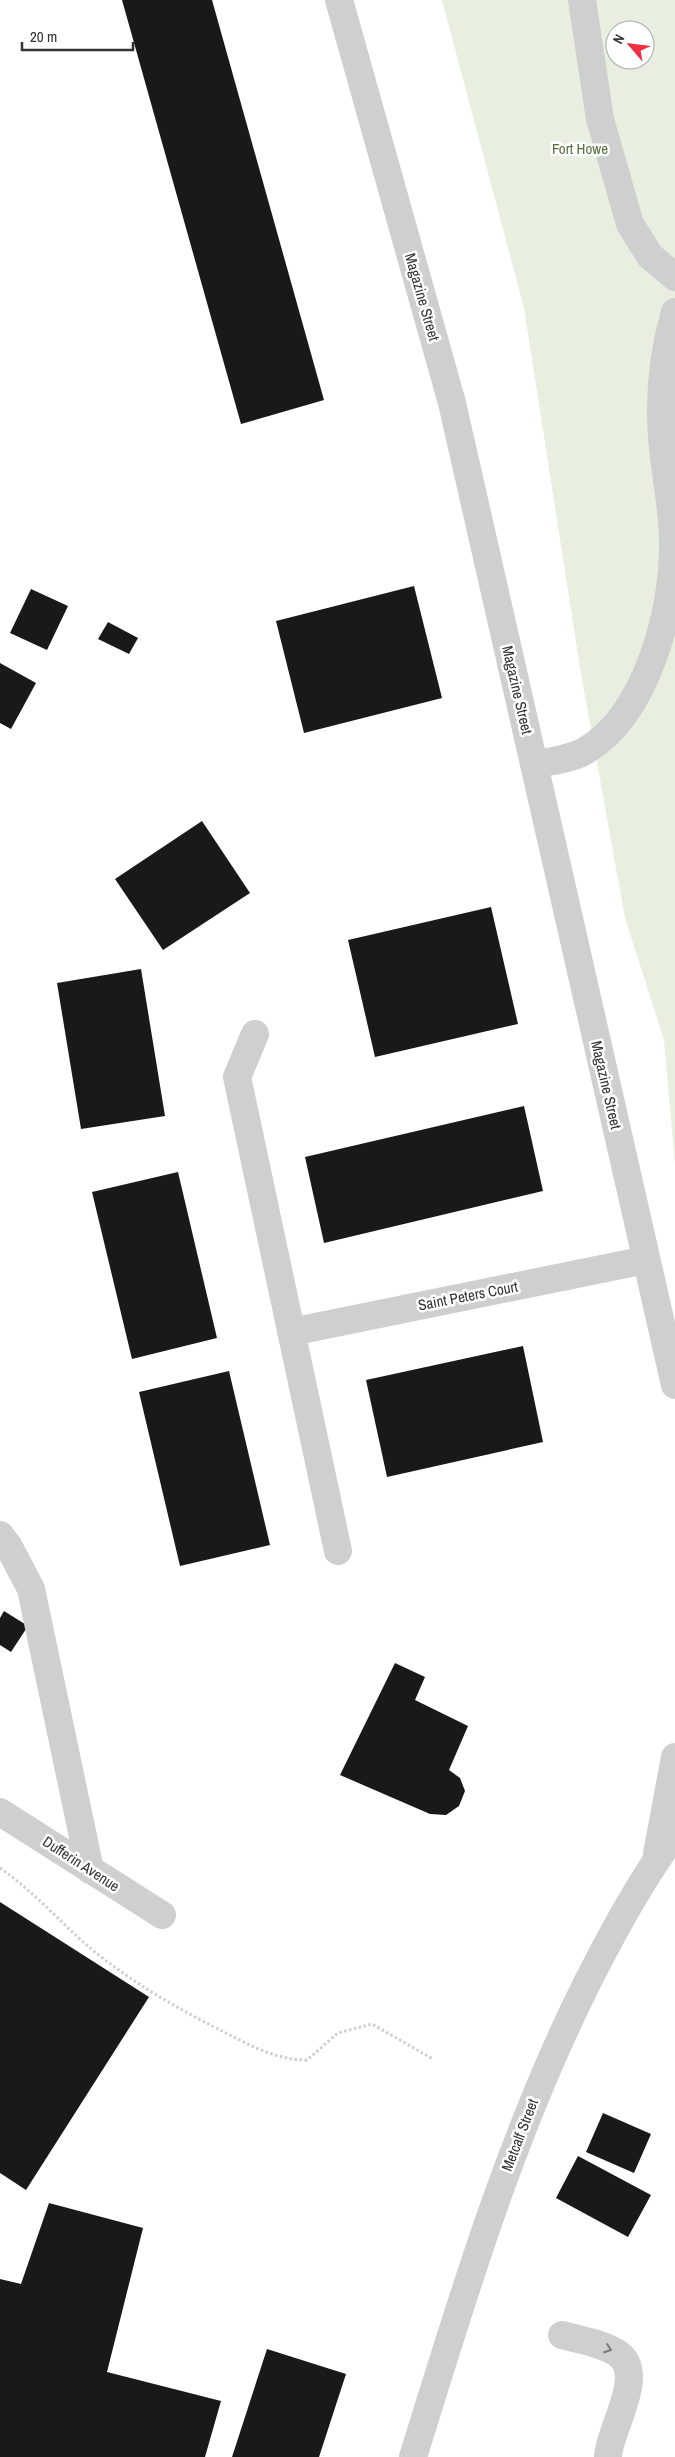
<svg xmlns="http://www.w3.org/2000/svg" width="675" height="2457" viewBox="0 0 675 2457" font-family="'Archivo Narrow',sans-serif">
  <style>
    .green { fill: #e8efe0; fill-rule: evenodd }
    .building { fill: #191919 }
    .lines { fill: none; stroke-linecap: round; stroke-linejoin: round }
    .path { stroke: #cfcfcf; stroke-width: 3; stroke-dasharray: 2.5 2.5; stroke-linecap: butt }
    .minor { stroke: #cfcfcf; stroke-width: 28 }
    .oneway { stroke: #797979 }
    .labels { text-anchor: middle; stroke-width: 5; stroke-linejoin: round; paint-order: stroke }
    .park-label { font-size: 15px; fill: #56713c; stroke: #fff }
    .street-label { font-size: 15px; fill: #323232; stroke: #fff }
  </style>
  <rect width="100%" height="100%" fill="#fff"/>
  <path class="green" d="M442,0h233v1165l-11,-125 -39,-122 -44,-244 -57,-366zM615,30h30v30h-30z"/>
  <path class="building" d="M122,0h90l112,400 -83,24z
    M414,586l28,112 -138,35 -28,-112z
    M31,589l37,17 -21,44 -37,-17z
    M108,622l30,16 -9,16 -31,-15z
    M0,663l36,20 -25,46 -11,-6z
    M202,821l48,72 -87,57 -48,-71z
    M491,907l27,117 -143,33 -27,-117z
    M141,969l24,147 -84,13 -24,-146z
    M524,1106l19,85 -219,52 -19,-86z
    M178,1172l39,166 -85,21 -40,-167z
    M523,1346l20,96 -156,35 -21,-97z
    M229,1371l41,174 -90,21 -41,-174z
    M4,1611l24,15 -17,26 -11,-7v-27z
    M395,1663l30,14 -10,23 53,26 -19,44 11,8 5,13 -6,15 -13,9 -16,-1 -90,-39z
    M0,1902l149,95 -123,193 -26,-17z
    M603,2113l48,21 -17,39 -48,-21z
    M578,2156l73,39 -23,42 -72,-39z
    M49,2203l94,25 -36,144 114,29 -16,56h-205v-178l21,5z
    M267,2349l79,25 -27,83h-87z"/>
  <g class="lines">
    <path class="path" d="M0,1868c30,21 55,48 82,73 42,37 91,65 140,90 27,14 54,29 85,29l31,-27 34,-9 61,35"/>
    <path class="minor" d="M339,0l113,403 223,982
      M582,0l18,119 30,105 20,32 25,21
      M534,765c16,-4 37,-6 51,-14 63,-37 90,-144 88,-213 -1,-43 -13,-85 -12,-128 0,-33 5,-67 14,-98
      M255,1034l-18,43 101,474
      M291,1332l355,-72
      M0,1535l9,12 22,42 59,281
      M0,1812l162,103
      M657,1854l18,-97
      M562,2335c17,5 40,8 55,18 31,20 -8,76 -9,104
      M413,2457c50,-161 98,-322 174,-474 26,-51 54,-103 88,-149"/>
  </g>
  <defs><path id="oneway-chevron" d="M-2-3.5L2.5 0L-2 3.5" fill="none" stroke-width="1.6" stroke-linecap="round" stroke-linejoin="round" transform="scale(1.25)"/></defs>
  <use class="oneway" href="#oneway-chevron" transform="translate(608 2349) rotate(20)"/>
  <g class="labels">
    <g class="park-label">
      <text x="580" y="154">Fort Howe</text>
    </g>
    <g class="street-label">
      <text transform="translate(422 297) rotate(74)" y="5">Magazine Street</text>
      <text transform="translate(517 690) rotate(77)" y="5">Magazine Street</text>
      <text transform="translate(606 1085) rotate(77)" y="5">Magazine Street</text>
      <text transform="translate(468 1296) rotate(-11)" y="5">Saint Peters Court</text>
      <text transform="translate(81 1864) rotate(33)" y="5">Dufferin Avenue</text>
      <text transform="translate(520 2135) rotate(-69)" y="5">Metcalf Street</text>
    </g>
  </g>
  <g transform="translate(630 45) rotate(298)"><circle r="24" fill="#ffffff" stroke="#adadad"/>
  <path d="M0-4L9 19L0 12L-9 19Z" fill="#ef2e41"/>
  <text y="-8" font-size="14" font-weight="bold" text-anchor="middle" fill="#323232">N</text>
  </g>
  <path d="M22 42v8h111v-8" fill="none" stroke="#323232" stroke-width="2.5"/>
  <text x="30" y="42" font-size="15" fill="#323232" stroke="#ffffff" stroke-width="4" paint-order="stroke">20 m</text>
</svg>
